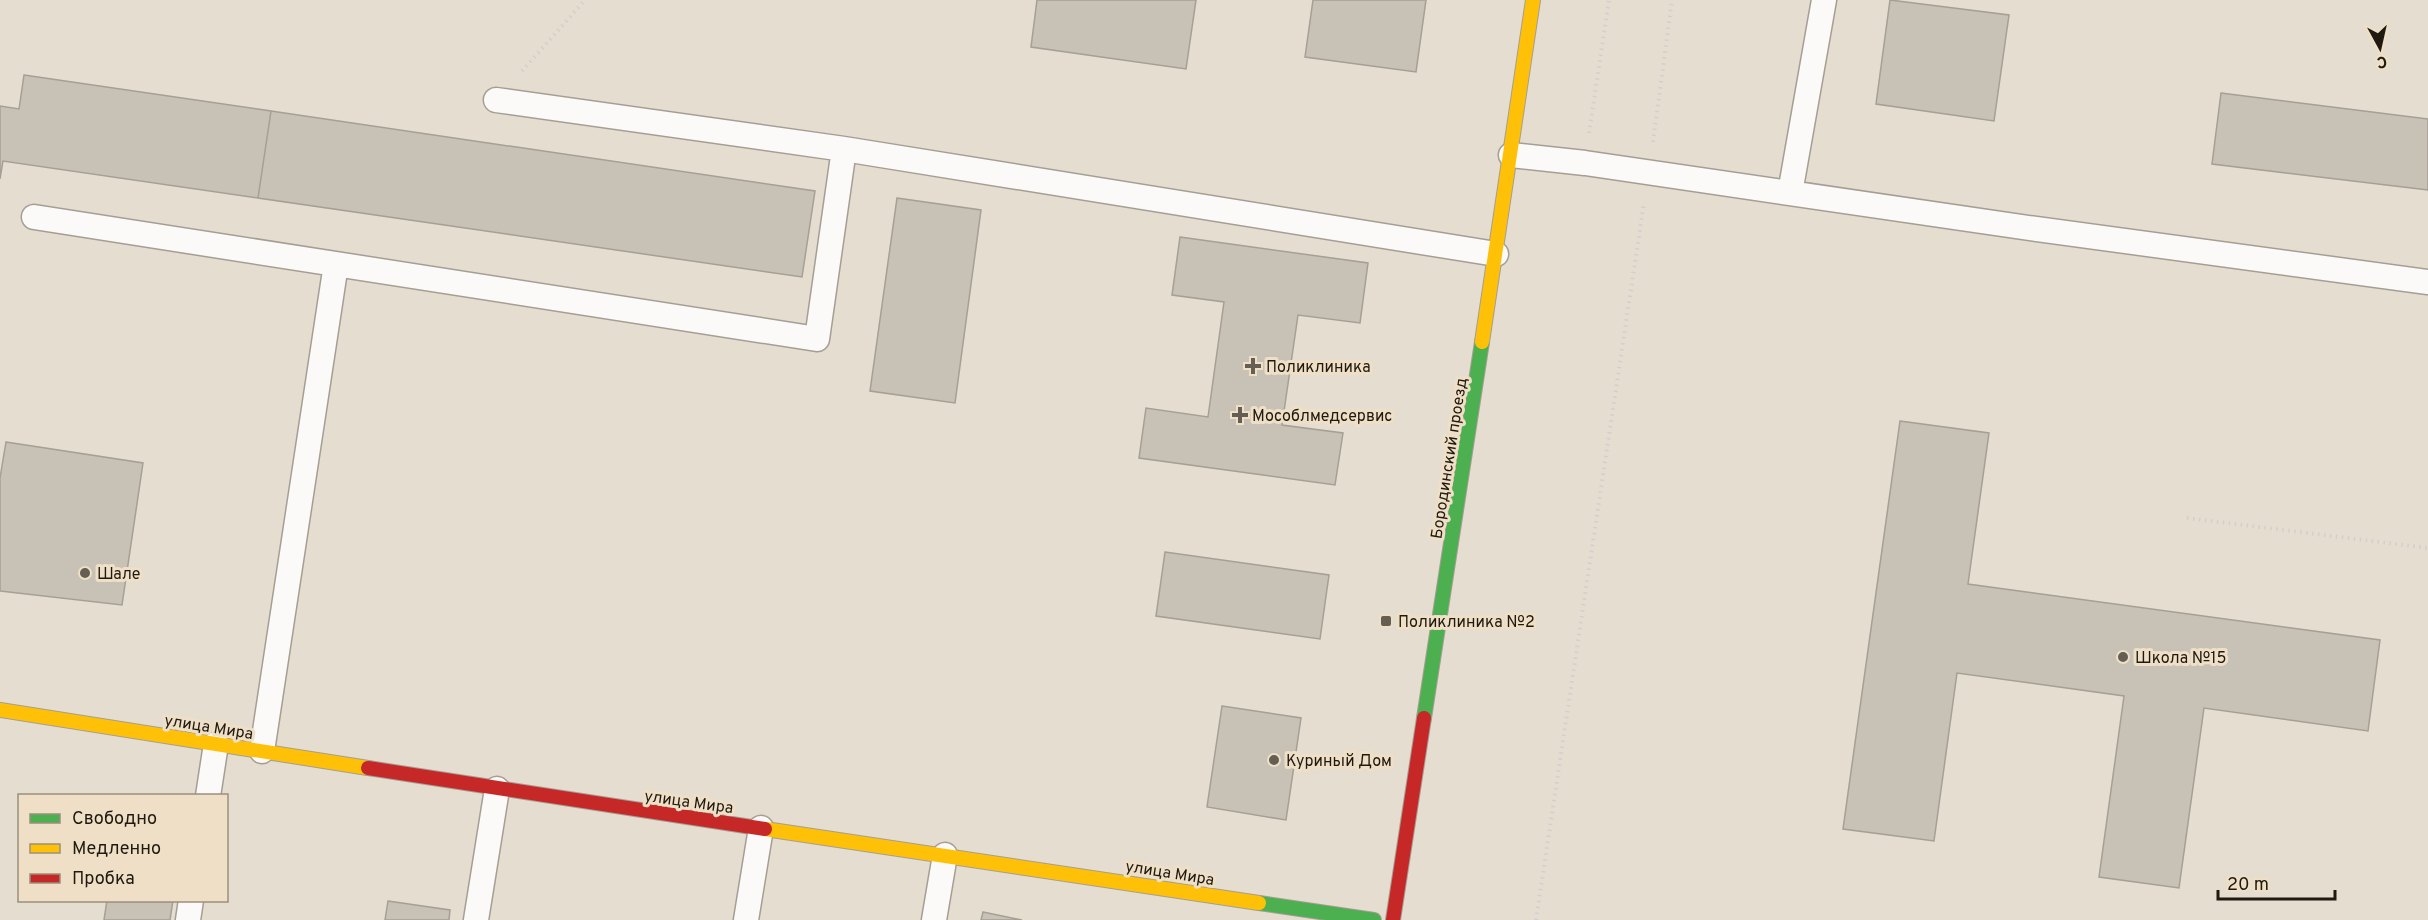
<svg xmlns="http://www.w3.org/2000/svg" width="2428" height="920" viewBox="0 0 2428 920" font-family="Overpass,sans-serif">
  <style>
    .building { fill: #c8c1b6; stroke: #a69f95; stroke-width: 1.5 }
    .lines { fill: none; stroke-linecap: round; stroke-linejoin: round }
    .lane-casing { stroke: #a59e94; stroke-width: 27 }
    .fast-casing { stroke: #a59e94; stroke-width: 16 }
    .slow-casing { stroke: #a59e94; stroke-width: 16 }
    .jam-casing { stroke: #a59e94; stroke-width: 16 }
    .path { stroke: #d2d0cc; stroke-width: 4; stroke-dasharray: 1.5 4.5; stroke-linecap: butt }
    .lane { stroke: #fbfaf8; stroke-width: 24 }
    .fast { stroke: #4caf50; stroke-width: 14 }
    .slow { stroke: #ffc107; stroke-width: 14 }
    .jam { stroke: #c62828; stroke-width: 14 }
    .poi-dot { fill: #645e53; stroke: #eedfc6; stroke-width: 2 }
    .labels { text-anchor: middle; stroke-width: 6; stroke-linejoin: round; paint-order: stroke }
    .poi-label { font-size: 16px; fill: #1f1910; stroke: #eedfc6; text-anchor: start }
    .street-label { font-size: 16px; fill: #1f1910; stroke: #eedfc6 }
  </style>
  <rect width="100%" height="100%" fill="#e5ddcf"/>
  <path class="building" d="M1037,0h159l-10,69 -155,-22z
    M1313,0h113l-10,72 -111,-15z
    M1890,0l119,15 -15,106 -118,-17z
    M24,75l247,36 -13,87 -255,-37 -3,18v-73l19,3z
    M2221,93l207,26v71l-216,-26z
    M271,111l544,80 -13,86 -544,-79z
    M897,198l84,12 -26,193 -85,-12z
    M1180,237l188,26 -8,60 -62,-8 -16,110 61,8 -8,52 -196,-27 7,-50 62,9 16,-115 -52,-7z
    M1900,421l89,12 -21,151 412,56 -12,91 -164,-23 -25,180 -80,-11 25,-181 -167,-23 -23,168 -91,-12z
    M6,442l137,21 -21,142 -122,-14v-113z
    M1165,552l164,23 -9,64 -164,-23z
    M1222,706l79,12 -15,102 -79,-13z
    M107,900h66l-3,20h-66z
    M388,901l62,9 -1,10h-64z
    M983,912l39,8h-41z"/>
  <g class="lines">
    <g class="lane-casing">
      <path id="lane" d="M496,100l348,49 652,105
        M1511,155l74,8 444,65 399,54
        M1790,193l34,-193
        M34,217l783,122 27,-190
        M262,751l74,-487
        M208,796l8,-52
        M188,920l3,-20
        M476,920l21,-131
        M746,920l15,-92
        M934,920l11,-65"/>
    </g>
    <g class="fast-casing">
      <path id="fast" d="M1424,718l58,-376
        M1259,903l115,17"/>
    </g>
    <g class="slow-casing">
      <path id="slow" d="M1482,342l51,-342
        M0,710l368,58
        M765,829l494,74"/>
    </g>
    <g class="jam-casing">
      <path id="jam" d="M368,768l397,61
        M1393,920l31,-202"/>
    </g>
    <path class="path" d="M522,71l63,-71
      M1589,133l20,-133
      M1653,142l19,-142
      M2187,518l241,30
      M1536,920l108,-717"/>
    <use href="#lane" class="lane"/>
    <use href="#fast" class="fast"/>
    <use href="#slow" class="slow"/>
    <use href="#jam" class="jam"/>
  </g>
  <g class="poi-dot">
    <path d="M1250 357h6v6h6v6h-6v6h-6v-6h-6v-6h6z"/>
    <path d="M1237 406h6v6h6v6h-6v6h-6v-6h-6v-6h6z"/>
    <circle cx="85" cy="573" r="6"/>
    <rect x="1380" y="615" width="12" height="12" rx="3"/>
    <circle cx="2123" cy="657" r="6"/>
    <circle cx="1274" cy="760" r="6"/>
  </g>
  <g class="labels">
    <g class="poi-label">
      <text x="1266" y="372">Поликлиника</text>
      <text x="1252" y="421">Мособлмедсервис</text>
      <text x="97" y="579">Шале</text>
      <text x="1398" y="627">Поликлиника №2</text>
      <text x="2135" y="663">Школа №15</text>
      <text x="1286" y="766">Куриный Дом</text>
    </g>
    <g class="street-label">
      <text transform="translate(1448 458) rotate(-81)" y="6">Бородинский проезд</text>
      <text transform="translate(209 726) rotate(9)" y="6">улица Мира</text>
      <text transform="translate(689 801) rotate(8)" y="6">улица Мира</text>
      <text transform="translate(1170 872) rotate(9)" y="6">улица Мира</text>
    </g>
  </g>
  <rect x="18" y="794" width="210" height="108" fill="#eedfc6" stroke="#9b907d" stroke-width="1.5"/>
  <rect x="30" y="814" width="30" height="9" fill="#4caf50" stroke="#9b907d" stroke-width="1.5"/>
  <text x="72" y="824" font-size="18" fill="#1f1910">Свободно</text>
  <rect x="30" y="844" width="30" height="9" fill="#ffc107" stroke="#9b907d" stroke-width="1.5"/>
  <text x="72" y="854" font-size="18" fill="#1f1910">Медленно</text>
  <rect x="30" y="874" width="30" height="9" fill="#c62828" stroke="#9b907d" stroke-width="1.5"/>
  <text x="72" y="884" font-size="18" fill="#1f1910">Пробка</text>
  <g transform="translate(2380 48) rotate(172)" stroke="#eedfc6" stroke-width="4.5" paint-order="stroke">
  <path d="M0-4.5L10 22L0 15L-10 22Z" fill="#1f1910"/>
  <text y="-9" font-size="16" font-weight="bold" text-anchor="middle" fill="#1f1910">С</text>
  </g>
  <path d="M2218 890v9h117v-9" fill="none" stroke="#1f1910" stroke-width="3"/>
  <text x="2227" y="890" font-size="18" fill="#1f1910" stroke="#eedfc6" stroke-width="4.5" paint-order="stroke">20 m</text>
</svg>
